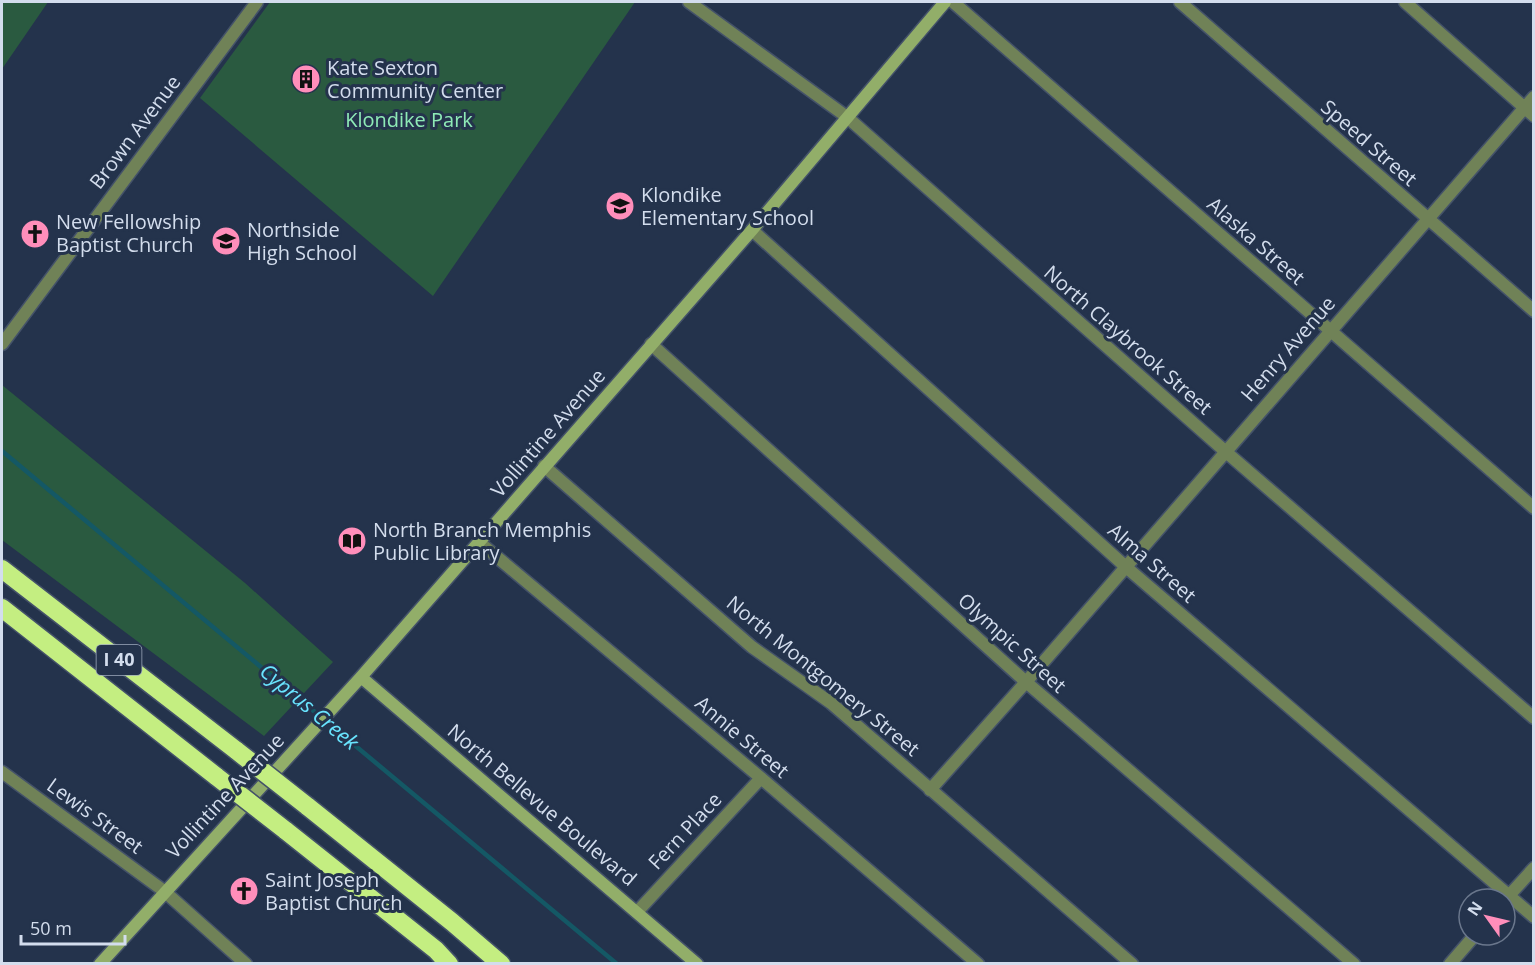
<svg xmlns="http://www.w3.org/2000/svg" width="1535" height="965" viewBox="0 0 1535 965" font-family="'Open Sans',sans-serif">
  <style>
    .green { fill: #2a5a40 }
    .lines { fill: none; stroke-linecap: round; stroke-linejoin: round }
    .stream { stroke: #145865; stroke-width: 4.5 }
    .street-casing { stroke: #445269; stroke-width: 15 }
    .secondary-casing { stroke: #445269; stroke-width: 15 }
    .highway-casing { stroke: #445269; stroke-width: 21 }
    .street { stroke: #708257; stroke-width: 12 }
    .secondary { stroke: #92ae69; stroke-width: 12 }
    .highway { stroke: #c4ee81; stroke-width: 18 }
    .highway-bridge-casing { stroke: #445269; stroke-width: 21; stroke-linecap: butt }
    .highway-bridge { stroke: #c4ee81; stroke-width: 18 }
    .labels { text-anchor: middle; stroke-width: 6; stroke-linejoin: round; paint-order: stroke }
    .shield { fill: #24334c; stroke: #9eaabd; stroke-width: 1.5 }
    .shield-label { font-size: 18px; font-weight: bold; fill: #d3dded }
    .poi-label { font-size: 20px; fill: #d3dded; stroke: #24334c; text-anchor: start }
    .park-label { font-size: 20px; fill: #8eeab6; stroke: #24334c }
    .street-label { font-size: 20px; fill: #d3dded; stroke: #24334c }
    .water-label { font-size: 21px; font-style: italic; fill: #69e4fe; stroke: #24334c }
  </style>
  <rect width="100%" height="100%" fill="#24334c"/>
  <path class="green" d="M2,2h46l-46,67z
    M270,2h365l-202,294 -233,-198z
    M2,385l243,198 88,79 -69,74 -262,-196z"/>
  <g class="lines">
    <path class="stream" d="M2,451l615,513"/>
    <g class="street-casing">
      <path id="street" d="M689,2l158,115 379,335 308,266
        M953,2l581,506
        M1180,2l354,309
        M1405,2l129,114
        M752,230l374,337 408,350
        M2,344l255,-342
        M651,344l375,338 328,282
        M544,466l208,181 79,56 301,261
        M479,542l282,236 217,186
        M2,772l162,119 82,73
        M930,790l96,-108 508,-585
        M1505,900l29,-32
        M637,912l124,-134
        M1450,964l25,-29"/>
    </g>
    <g class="secondary-casing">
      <path id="secondary" d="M361,677l336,287
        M100,964l261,-287 391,-447 193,-228"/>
    </g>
    <g class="highway-casing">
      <path id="highway" d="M2,569l235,182
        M2,608l215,169
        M307,806l145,116 49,42
        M285,830l151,120 13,14"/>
    </g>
    <use href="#street" class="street"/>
    <use href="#secondary" class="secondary"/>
    <use href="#highway" class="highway"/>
    <g class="highway-bridge-casing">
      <path id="highway-bridge" d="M237,751l70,55
        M217,777l68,53"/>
    </g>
    <use href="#highway-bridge" class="highway-bridge"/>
  </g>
  <defs>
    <g id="building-disc" transform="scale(1.5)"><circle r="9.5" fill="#ff8eba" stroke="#24334c"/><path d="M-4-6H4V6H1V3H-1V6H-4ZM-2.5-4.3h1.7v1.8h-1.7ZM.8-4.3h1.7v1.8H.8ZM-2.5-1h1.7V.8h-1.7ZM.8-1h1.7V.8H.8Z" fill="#111"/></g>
    <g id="school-disc" transform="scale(1.5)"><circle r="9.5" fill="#ff8eba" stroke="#24334c"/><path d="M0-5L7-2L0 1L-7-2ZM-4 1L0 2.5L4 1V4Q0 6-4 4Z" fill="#111"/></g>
    <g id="church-disc" transform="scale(1.5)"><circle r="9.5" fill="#ff8eba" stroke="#24334c"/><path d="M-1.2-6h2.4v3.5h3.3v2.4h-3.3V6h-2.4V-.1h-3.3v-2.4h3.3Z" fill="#111"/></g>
    <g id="library-disc" transform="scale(1.5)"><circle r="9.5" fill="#ff8eba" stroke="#24334c"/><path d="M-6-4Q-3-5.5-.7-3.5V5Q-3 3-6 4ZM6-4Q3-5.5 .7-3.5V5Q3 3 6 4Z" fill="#111"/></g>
  </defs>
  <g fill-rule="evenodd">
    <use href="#building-disc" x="306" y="79"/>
    <use href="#school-disc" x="620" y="206"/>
    <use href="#church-disc" x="35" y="234"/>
    <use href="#school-disc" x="226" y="241"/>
    <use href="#library-disc" x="352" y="541"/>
    <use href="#church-disc" x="244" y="891"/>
  </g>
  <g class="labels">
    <rect class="shield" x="96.5" y="645" width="45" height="30" rx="4.5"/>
    <g class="shield-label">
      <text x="119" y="666">I 40</text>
    </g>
    <g class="poi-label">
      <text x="327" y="75">Kate Sexton<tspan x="327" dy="23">Community Center</tspan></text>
      <text x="641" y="202">Klondike<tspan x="641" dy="23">Elementary School</tspan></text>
      <text x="56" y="229">New Fellowship<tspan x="56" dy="23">Baptist Church</tspan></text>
      <text x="247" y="237">Northside<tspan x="247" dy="23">High School</tspan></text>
      <text x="373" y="537">North Branch Memphis<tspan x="373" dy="23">Public Library</tspan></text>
      <text x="265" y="887">Saint Joseph<tspan x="265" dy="23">Baptist Church</tspan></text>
    </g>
    <g class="park-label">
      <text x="409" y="127">Klondike Park</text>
    </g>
    <g class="street-label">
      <text transform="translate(135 132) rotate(-53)" y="7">Brown Avenue</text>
      <text transform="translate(1369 143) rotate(41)" y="7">Speed Street</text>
      <text transform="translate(1256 241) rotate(41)" y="7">Alaska Street</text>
      <text transform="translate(1128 340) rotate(41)" y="7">North Claybrook Street</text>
      <text transform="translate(1288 349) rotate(-49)" y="7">Henry Avenue</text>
      <text transform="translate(548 433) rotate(-49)" y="7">Vollintine Avenue</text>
      <text transform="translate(1152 563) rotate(41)" y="7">Alma Street</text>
      <text transform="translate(1012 643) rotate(42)" y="7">Olympic Street</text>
      <text transform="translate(823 676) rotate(39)" y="7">North Montgomery Street</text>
      <text transform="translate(742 737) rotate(40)" y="7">Annie Street</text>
      <text transform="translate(225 796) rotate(-47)" y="7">Vollintine Avenue</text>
      <text transform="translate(542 805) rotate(40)" y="7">North Bellevue Boulevard</text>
      <text transform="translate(95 816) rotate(36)" y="7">Lewis Street</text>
      <text transform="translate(685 831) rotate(-47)" y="7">Fern Place</text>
    </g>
    <g class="water-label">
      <text transform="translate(309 707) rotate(40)" y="7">Cyprus Creek</text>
    </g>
  </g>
  <rect width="1535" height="965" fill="none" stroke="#d3dded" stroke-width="6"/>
  <g transform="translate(1487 917) rotate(304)"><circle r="28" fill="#24334c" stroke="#6a778c" stroke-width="1.5"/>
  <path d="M0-4.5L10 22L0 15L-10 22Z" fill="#ff8eba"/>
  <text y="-9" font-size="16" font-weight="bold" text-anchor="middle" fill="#d3dded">N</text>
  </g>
  <path d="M21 935v9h104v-9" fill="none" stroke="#d3dded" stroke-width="3"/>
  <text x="30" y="935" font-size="18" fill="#d3dded" stroke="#24334c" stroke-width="4.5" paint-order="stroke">50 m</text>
</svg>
